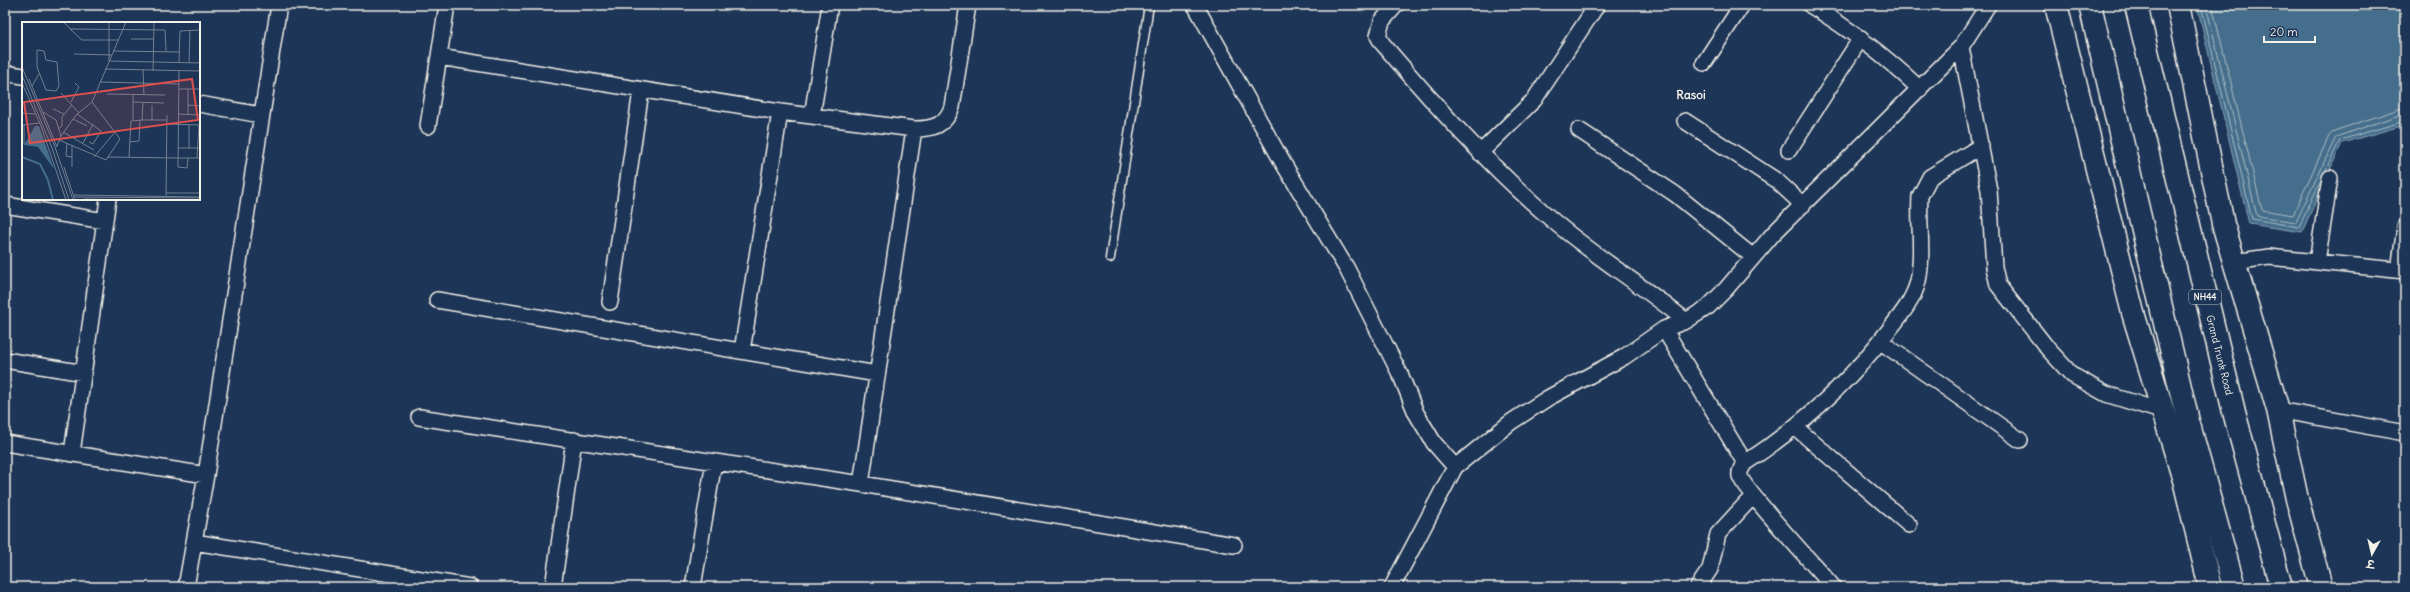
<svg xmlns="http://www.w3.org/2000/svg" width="2410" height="592" viewBox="0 0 2410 592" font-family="Delius,'Playpen Sans Deva',sans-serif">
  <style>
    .water { fill: #446e8c; stroke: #8aa2b1 }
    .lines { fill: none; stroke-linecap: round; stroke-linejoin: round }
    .shore { stroke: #aebdc3; stroke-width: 1 }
    .lane-casing { stroke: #f4f1e8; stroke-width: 11 }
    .street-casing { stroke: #f4f1e8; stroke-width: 18 }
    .secondary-casing { stroke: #f4f1e8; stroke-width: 25 }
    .highway-casing { stroke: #f4f1e8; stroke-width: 25 }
    .lane { stroke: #1d3557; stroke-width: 8 }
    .street { stroke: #1d3557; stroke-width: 15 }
    .secondary { stroke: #1d3557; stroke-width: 22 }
    .highway { stroke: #1d3557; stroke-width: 22 }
    .labels { text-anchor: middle; stroke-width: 3; stroke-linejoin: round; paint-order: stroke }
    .shield { fill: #1d3557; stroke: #b4b9bc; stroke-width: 1 }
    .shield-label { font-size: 9px; font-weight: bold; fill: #f4f1e8 }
    .street-label { font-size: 10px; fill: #f4f1e8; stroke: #1d3557 }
    .quarter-label { font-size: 12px; font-weight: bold; fill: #f4f1e8; stroke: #1d3557 }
    .inset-river { fill: none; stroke: #446e8c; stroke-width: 2 }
    .inset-road { fill: none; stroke: #738091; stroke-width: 1 }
    .view { fill: #dc504e; fill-opacity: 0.15; stroke: #dc504e; stroke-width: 2 }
    .inset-edge { fill: none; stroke: #f4f1e8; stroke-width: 2 }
  </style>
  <rect width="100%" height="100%" fill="#1d3557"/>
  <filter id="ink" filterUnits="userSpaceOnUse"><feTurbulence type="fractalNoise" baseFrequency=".025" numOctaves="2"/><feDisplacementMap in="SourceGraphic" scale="8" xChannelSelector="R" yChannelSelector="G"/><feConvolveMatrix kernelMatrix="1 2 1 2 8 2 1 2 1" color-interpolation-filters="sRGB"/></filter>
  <g filter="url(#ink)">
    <path class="water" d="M2197,5h208v115l-4,6 -59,17 -40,89 -53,-8z"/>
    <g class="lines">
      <path class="shore" d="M2201,5l51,214 47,8 22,-47
        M2206,5l51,211 39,6 40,-85 69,-24
        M2212,5l50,205 31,5 36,-79 5,-5 71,-24
        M2325,172l15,-32 58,-17 7,-5"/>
      <g class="lane-casing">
        <path id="lane" d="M1110,258l39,-253"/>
      </g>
      <g class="street-casing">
        <path id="street" d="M1195,5l88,158 64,106 54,107 15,37 18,30 21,24
          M1396,5l-14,16 -4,15 4,7c53,62 107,123 169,176 43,37 91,66 135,102
          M1810,5c40,24 76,52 110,84
          M1961,47l28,143 5,77 4,18 50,64 24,26 34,19 58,18
          M439,57l341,55 -38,239
          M1704,63l38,-58
          M5,73l18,3
          M199,104l62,11
          M780,112l134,17c19,0 31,-3 38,-22l16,-102
          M812,116l18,-111
          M1685,121l92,60 26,24
          M428,126l19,-121
          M1579,130l96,64 77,62
          M1789,150l72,-112
          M1480,153l54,-53 63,-95
          M5,205l100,16
          M2234,262l35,-5 136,14
          M2317,262l13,-84
          M2399,270l6,-43
          M437,300l440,74
          M610,302l31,-211
          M1664,329l81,134
          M1881,342l139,98
          M5,360l79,13
          M2278,410l127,23
          M419,417l442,67 373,61
          M1795,427l114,98
          M5,443l201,32
          M72,453l36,-254
          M861,484l53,-355
          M194,542l276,45
          M186,587l20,-112 73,-470
          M553,587l21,-147
          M693,587l21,-125
          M1392,587l63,-120 56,-45 37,-24 76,-41 40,-28 22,-8 22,-14 18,-18 47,-55 188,-187 27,-42
          M1698,587l12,-18 8,-35 35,-38
          M1833,587c-14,-17 -90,-98 -93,-111 -1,-5 2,-9 5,-13 55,-36 104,-81 144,-133 12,-15 25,-31 29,-49 6,-28 0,-58 2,-85l10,-19 51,-31"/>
      </g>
      <g class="secondary-casing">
        <path id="secondary" d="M2056,5l77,308 51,167 26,107
          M2178,5l45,219 55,186 19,89 24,88"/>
      </g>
      <g class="highway-casing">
        <path id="highway" d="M2090,5l98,416 46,166
          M2136,5l98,407 47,175"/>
      </g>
      <use href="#lane" class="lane"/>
      <use href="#street" class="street"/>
      <use href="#secondary" class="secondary"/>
      <use href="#highway" class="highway"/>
    </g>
  </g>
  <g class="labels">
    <rect class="shield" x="2189" y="290" width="32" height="14" rx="3"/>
    <g class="shield-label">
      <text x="2205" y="300">NH44</text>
    </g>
    <g class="street-label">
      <text transform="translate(2220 355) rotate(76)" y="4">Grand Trunk Road</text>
    </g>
    <g class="quarter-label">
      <text x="1691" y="99">Rasoi</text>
    </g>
  </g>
  <g transform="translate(22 22)">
    <rect width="178" height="178" fill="#1d3557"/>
    <path d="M13,104h4l15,43 -16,-22 -14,-2z" fill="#446e8c"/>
    <path class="inset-river" d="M0,135l18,7 8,16 5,20"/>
    <path class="inset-road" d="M41,0l8,7 94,1 1,21M87,0v39l91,2M48,7l12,11h36M109,17h23M15,28l7,1 2,9 11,2 2,24 -3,5 -10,-1 -9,-23zM92,29l65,1M52,32l38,1M157,40l1,-31 20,-1M167,40l1,-32M0,45l33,80 18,53M83,47l95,2M121,48l1,25M131,49l1,-49M157,49l-1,96 9,1 1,-10M0,53l30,73 17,52M7,57l28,68M78,60l79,2M0,61l19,43 25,74M10,64l7,-12M157,67h21M39,71l18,20M85,72l58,1M49,80l8,-15 -4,-4M111,80l31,1M121,81l-1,17h24M166,83l12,1M31,87l11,5M21,90l13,8 5,16M0,91l13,1M55,92l24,17 -8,13 -4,-2M156,92l22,1M166,93v-26M51,97l14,7M111,98v-25M130,98v-15M145,102l32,1M0,103l18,-2M36,107l4,-3v-9l10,-12M41,110l31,18M37,118l47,20 14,-21 -28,-37M108,120l9,-1 1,-21M45,121l-1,13 6,1M61,121l10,-19M2,122v-19M35,124l4,-10 15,-21 16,-13 34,-80M156,126h21M167,126v-24M72,135l21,-25M86,135l70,1M107,135l2,-36 11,-1M156,136h22M175,136l2,-33M42,145l11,33M50,145v-21M144,171h34M52,173l126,2M144,174l1,-81M52,175l126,1M62,177l59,1"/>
    <path class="view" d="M170,57l6,41 -168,23 -6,-41z"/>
    <rect width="178" height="178" class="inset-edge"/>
  </g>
  <rect width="2410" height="592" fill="none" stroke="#1d3557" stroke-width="20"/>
  <rect x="10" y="10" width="2390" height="572" fill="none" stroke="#f4f1e8" stroke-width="1.5" filter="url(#ink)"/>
  <g transform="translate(2372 554) rotate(188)" stroke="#1d3557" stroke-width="3" paint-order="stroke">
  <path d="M0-3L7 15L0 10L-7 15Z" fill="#f4f1e8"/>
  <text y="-6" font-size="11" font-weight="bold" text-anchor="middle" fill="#f4f1e8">उ</text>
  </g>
  <path d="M2264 36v6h51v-6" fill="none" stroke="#f4f1e8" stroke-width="2"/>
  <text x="2270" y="36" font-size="12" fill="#f4f1e8" stroke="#1d3557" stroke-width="3" paint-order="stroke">20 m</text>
</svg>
